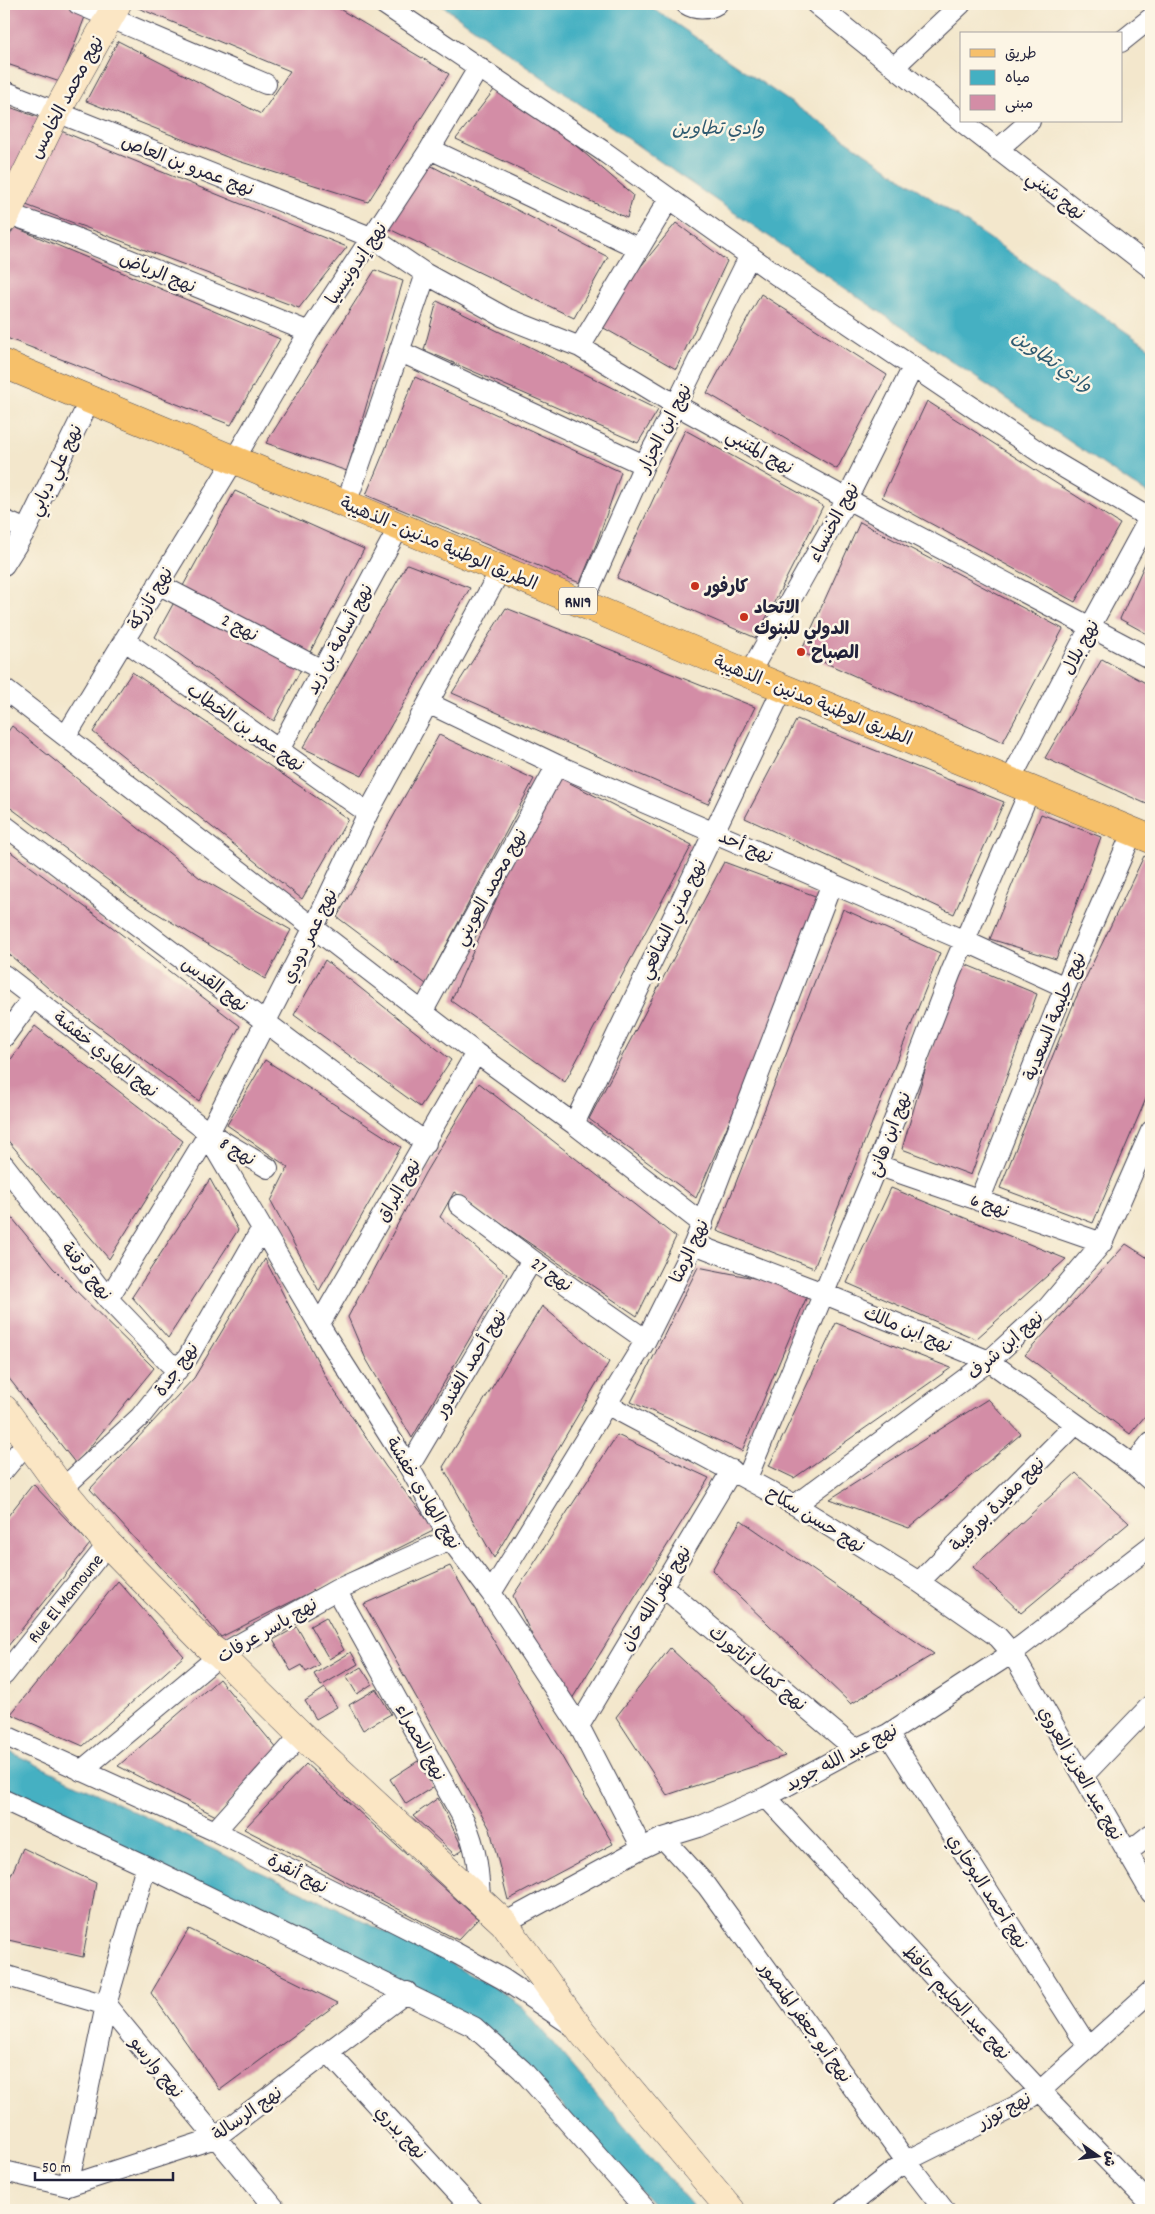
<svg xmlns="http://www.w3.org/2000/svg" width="1155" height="2214" viewBox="0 0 1155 2214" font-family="Dekko,'Playpen Sans Arabic',sans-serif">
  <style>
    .water { fill: #44b0c2; stroke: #33697e }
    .building { fill: #d38da6 }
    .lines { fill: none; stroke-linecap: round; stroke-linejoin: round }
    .street-casing { stroke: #414051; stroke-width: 22 }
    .secondary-casing { stroke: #414051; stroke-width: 29 }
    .primary-casing { stroke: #414051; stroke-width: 29 }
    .street { stroke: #fff; stroke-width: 20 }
    .secondary { stroke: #fbe6c4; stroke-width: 28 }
    .primary { stroke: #f6c06b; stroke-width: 28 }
    .poi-dot { fill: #c8321e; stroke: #fcf5e5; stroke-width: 2 }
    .labels { text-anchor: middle; stroke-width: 5; stroke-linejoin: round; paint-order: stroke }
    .shield { fill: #fcf5e5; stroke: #63616e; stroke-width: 1 }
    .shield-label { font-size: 16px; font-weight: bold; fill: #22223b }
    .street-label { font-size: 18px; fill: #22223b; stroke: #fcf5e5 }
    .poi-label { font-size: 18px; font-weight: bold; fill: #22223b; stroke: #fcf5e5; text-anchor: start }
    .water-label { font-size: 19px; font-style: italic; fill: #305b71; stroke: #fcf5e5 }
  </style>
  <rect width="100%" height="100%" fill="#fcf5e5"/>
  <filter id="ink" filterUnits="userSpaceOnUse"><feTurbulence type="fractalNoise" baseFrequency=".02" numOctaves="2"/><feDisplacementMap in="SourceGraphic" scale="10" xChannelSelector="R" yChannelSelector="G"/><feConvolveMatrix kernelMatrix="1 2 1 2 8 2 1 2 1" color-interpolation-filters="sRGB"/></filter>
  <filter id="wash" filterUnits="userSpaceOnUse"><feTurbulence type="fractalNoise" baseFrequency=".0096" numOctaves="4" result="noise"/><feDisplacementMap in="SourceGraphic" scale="20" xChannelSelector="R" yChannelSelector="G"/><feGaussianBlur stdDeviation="1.12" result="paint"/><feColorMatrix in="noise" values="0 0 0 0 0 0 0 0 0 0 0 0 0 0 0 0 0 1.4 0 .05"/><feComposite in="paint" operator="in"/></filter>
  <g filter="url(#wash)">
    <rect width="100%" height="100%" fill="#f3e7cc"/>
    <path class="water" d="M440,4h207l504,345v146l-19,-11 -453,-309z
      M4,1749l438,210 57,31 21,15 176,205h-38l-149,-161 -505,-258z"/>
    <g id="blocks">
      <path class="building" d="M4,4h61l23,5 -28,73 -56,-19z
        M138,4h193l118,70 -81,128 -136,-43 -146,-58 32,-60 143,73 29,-43 -154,-64z
        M501,81l132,114 -6,23 -171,-79z
        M4,105l39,14 -39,76z
        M61,131l286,116 -48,61 -273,-103z
        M422,161l186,96 -34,61 -193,-93z
        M676,223l51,38 -51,108 -81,-46z
        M14,227l266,112 -49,86 -227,-88v-89z
        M375,270l28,11 -56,190 -81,-28z
        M761,294l126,81 -50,94 -130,-76z
        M437,301l221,109 -20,33 -214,-93z
        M415,377l206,95 -24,70 -17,41 -214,-88z
        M927,401l193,123 -45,78 -193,-105z
        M685,430l138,76 -67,132 -139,-60z
        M235,491l129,58 -90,172 -119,-84z
        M860,522l203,107 -60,113 -202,-90z
        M1151,550v86l-31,-17z
        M407,564l63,24 -108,188 -59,-28z
        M506,608l249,99 -47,97 -256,-111z
        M1102,659l49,27v120l-106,-48z
        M132,672l216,147 -46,80 -209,-167z
        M797,719l207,83 -50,112 -209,-96z
        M12,726l188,152 91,52 -26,49 -133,-81 -128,-95v-66z
        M439,735l95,44 -108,205 -89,-67z
        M552,774l140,71 -127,237 -114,-81z
        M1041,814l60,23 -45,122 -66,-20z
        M4,847l108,80 128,99 -41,75 -144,-107 -51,-44z
        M1144,856l7,3v228l-58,136 -93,-35 75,-188z
        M724,862l102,38 -130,298 -107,-79z
        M843,909l97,44 -126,315 -97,-37z
        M325,960l126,100 -31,47 -126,-92z
        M957,961l80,33 -66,181 -69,-26z
        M35,1026l148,115 -74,118 -105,-123v-67z
        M265,1060l136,87 -82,144 -48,-90 17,-34 -61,-42z
        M479,1083l197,154 -39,79 -183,-124 -14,25 67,57 -95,164 -47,-81 -17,-40 77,-144z
        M210,1179l28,51 -70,108 -36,-41z
        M891,1188l175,71 -90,80 -129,-56z
        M4,1208l49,60 101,100 -78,96 -72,-92z
        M1126,1244l25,16v149l-21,25 -105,-79z
        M265,1259l64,124 57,84 49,63 -214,107 -35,-42 -96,-106 104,-111z
        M698,1267l112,22 -68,162 -111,-49z
        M542,1306l67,56 -115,196 -51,-91z
        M836,1323l115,45 -157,110 -25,-12z
        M988,1399l33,35 -112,94 -79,-29z
        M617,1435l92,43 -142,229 -54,-111z
        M1076,1473l53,50 -108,90 -48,-46z
        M33,1484l57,60 -86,107v-130z
        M741,1520l193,134 -83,50 -139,-134z
        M450,1566l163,278 -105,56 -18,-71 -126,-225z
        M118,1581l66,75 -101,90 -72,-32z
        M326,1617l18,33 -15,9 -19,-33z
        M297,1627l22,38 -13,7 -4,-7 -11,6 -18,-31z
        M670,1648l115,108 -118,39 -51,-78z
        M351,1652l7,12 -37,22 -7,-12z
        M361,1667l11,17 -15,10 -11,-18z
        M219,1679l59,71 -62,66 -98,-50z
        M325,1688l12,19 -21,12 -11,-18z
        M376,1689l15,25 -28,16 -14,-25z
        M418,1761l15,26 -27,17 -16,-25z
        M306,1764l172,155 -20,21 -214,-111z
        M438,1798l25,51 -8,6 -42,-39z
        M23,1848l73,35 -13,74 -79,-18v-48z
        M189,1929l149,74 -118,87 -69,-97z"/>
    </g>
  </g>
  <g filter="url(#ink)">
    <use href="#blocks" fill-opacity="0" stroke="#414051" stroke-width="1"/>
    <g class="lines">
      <g class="street-casing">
        <path id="street" d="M78,4l188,80
          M384,4l219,147 175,125 273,184 100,59
          M686,4c9,6 22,6 31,0
          M816,4l145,117
          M1121,42l30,-24
          M894,67l67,-63
          M4,91l369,147 53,36 78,43 76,30 96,58 171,94 304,160
          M961,121l190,147
          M430,149l208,99
          M997,150l33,-29
          M6,213l55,19 248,100
          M580,347l89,-148
          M401,352l243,113
          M346,504l80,-230
          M4,520l22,10
          M4,565l22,-35 64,-130
          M158,584l164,86
          M583,603l61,-138 32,-60 74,-150
          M124,640l244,173
          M749,674l98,-175 66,-132
          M4,689l472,364 98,71 129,100
          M428,703l129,62 408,176 100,46
          M66,736l168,-276 75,-128 121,-183 49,-82
          M279,750l120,-223
          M1010,781l80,-154 61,-112
          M4,825l422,318
          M4,975l205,158 59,35
          M423,1011l134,-246
          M4,1037l29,-40
          M574,1124l209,-436
          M207,1135l112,190 90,142 41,72 41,54 88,133 63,122
          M4,1165l104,134 61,64 12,3
          M877,1165l225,78
          M979,1201l86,-214 68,-156
          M459,1205l73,55 114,80
          M694,1244l116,44 179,73 144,104 18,16
          M108,1299l101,-166 105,-206 54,-114 133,-244
          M319,1325l157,-272
          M608,1405l187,100 124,77 79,55 14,16 139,240
          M1133,1465l18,-23
          M409,1467l123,-207
          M4,1470l24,-29
          M747,1478l130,-313 74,-193 79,-182
          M62,1489l78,-72 48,-60 74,-129
          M795,1505l194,-144 59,-54 54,-64 49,-112
          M919,1582l156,-157
          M662,1586l193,163
          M336,1590l128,230c13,29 15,51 16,82
          M491,1593l155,-253 48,-96 138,-361
          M4,1675l104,-131
          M579,1726l153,-256
          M888,1734l200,313
          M4,1735l211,96 241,122 47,26 70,47
          M81,1771l139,-116 116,-65 114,-51
          M1083,1776l68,-71
          M766,1797l274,294 111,114
          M4,1800l142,66 328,161 48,43 124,140
          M215,1831l86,-96
          M663,1838l44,48 199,275 38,49
          M1127,1853l24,-19
          M504,1923l138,-75 21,-10 36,-11 67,-30 89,-48 33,-15 124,-81 139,-107
          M4,1975l102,30 170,205
          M329,2053l144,157
          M4,2171l64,15 147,-48 192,-146
          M68,2186l38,-181 40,-139
          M844,2210l62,-49 114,-57 20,-13 111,-100"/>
      </g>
      <g class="secondary-casing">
        <path id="secondary" d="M4,219l52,-106 61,-109
          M4,1409l58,80 46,55 101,103 11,8 81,80 203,188 78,109 149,178"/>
      </g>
      <g class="primary-casing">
        <path id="primary" d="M4,364l274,114 68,26 403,170 402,165"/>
      </g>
      <use href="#street" class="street"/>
      <use href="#secondary" class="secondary"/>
      <use href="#primary" class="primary"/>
    </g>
  </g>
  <g class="poi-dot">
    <circle cx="695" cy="586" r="5"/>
    <circle cx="744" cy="617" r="5"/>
    <circle cx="801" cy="652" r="5"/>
  </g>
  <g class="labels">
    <rect class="shield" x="559" y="587.5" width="38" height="27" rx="4"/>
    <g class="shield-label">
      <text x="578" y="607">RN19</text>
    </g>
    <g class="street-label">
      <text transform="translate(66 97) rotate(-62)" y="6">نهج محمد الخامس</text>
      <text transform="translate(188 165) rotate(21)" y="6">نهج عمرو بن العاص</text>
      <text transform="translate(1056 195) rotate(37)" y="6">نهج شنني</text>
      <text transform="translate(356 263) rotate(-56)" y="6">نهج إندونيسيا</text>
      <text transform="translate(158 272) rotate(22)" y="6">نهج الرياض</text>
      <text transform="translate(664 428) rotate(-63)" y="6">نهج ابن الجزار</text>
      <text transform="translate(760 451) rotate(29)" y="6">نهج المتنبي</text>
      <text transform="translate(55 470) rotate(-64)" y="6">نهج علي دبابي</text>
      <text transform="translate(833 522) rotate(-62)" y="6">نهج الخنساء</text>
      <text transform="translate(439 543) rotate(23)" y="6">الطريق الوطنية مدنين - الذهيبة</text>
      <text transform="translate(150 598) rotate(-59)" y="6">نهج تازركة</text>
      <text transform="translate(240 627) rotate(28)" y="6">نهج 2</text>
      <text transform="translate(339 639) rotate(-62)" y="6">نهج أسامة بن زيد</text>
      <text transform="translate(1080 647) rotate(-62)" y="6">نهج بلال</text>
      <text transform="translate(813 700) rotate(22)" y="6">الطريق الوطنية مدنين - الذهيبة</text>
      <text transform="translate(246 727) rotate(35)" y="6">نهج عمر بن الخطاب</text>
      <text transform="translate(746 846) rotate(23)" y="6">نهج أحد</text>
      <text transform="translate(490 887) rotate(-61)" y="6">نهج محمد العويني</text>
      <text transform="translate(672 919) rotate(-64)" y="6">نهج مدني الشافعي</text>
      <text transform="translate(309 936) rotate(-64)" y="6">نهج عمر دودي</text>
      <text transform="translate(215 984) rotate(37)" y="6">نهج القدس</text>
      <text transform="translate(1054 1016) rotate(-68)" y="6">نهج حليمة السعدية</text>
      <text transform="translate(106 1054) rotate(38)" y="6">نهج الهادي خفشة</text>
      <text transform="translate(889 1134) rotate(-69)" y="6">نهج ابن هانئ</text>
      <text transform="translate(238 1151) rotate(31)" y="6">نهج 8</text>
      <text transform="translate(398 1190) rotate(-60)" y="6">نهج البراق</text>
      <text transform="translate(990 1205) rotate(19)" y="6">نهج 6</text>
      <text transform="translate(689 1251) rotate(-65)" y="6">نهج الرمثا</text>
      <text transform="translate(87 1271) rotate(51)" y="6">نهج قرقنة</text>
      <text transform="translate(552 1274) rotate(35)" y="6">نهج 27</text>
      <text transform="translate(908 1329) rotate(22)" y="6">نهج ابن مالك</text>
      <text transform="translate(1005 1345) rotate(-41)" y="6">نهج ابن شرف</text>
      <text transform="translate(470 1363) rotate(-59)" y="6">نهج أحمد الغندور</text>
      <text transform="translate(176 1369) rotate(-54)" y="6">نهج جدة</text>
      <text transform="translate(424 1493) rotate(59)" y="6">نهج الهادي خفشة</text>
      <text transform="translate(997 1504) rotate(-45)" y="6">نهج مفيدة بورقيبة</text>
      <text transform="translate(816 1519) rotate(31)" y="6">نهج حسن سكاح</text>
      <text transform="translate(65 1598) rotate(-51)" y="6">Rue El Mamoune</text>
      <text transform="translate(655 1598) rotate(-59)" y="6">نهج ظفر الله خان</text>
      <text transform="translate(267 1630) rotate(-30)" y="6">نهج ياسر عرفات</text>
      <text transform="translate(758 1668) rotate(40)" y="6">نهج كمال أتاتورك</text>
      <text transform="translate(421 1742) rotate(61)" y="6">نهج الحمراء</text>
      <text transform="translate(841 1757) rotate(-28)" y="6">نهج عبد الله جويد</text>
      <text transform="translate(1081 1773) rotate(60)" y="6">نهج عبد العزيز العروي</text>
      <text transform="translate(298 1873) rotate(27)" y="6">نهج أنقرة</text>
      <text transform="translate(988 1891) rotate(57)" y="6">نهج أحمد البوخاري</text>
      <text transform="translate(957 2002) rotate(47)" y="6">نهج عبد الحليم حافظ</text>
      <text transform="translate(806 2022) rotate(54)" y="6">نهج أبو جعفر المنصور</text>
      <text transform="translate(157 2067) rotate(51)" y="6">نهج وارسو</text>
      <text transform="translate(1004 2110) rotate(-28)" y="6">نهج توزر</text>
      <text transform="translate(247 2113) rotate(-35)" y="6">نهج الرسالة</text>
      <text transform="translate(401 2132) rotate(47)" y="6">نهج بدري</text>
    </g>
    <g class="poi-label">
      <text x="705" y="592">كارفور</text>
      <text x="754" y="613">الاتحاد<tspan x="754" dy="21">الدولي للبنوك</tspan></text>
      <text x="811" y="658">الصباح</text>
    </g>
    <g class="water-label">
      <text x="718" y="134">وادي تطاوين</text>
      <text transform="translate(1053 360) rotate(35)" y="7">وادي تطاوين</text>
    </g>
  </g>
  <rect width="1155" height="2214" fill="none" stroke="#fcf5e5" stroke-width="20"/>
  <rect x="960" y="32" width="162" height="90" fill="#fcf5e5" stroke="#a5a1a1"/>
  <rect x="970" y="49" width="25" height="8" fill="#f6c06b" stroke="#a5a1a1"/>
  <text x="1005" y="58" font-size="15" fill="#22223b">طريق</text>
  <rect x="970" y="70" width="25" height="15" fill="#44b0c2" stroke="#a5a1a1"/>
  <text x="1005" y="82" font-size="15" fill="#22223b">مياه</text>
  <rect x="970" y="95" width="25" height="15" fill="#d38da6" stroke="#a5a1a1"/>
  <text x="1005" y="108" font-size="15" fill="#22223b">مبنى</text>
  <g transform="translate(1098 2156) rotate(104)" stroke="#fcf5e5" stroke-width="4" paint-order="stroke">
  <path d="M0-4L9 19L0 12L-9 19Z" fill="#22223b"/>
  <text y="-8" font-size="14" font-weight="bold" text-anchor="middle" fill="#22223b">ش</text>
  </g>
  <path d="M35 2172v8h138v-8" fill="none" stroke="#22223b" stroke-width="2.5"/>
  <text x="42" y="2172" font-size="15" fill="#22223b" stroke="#fcf5e5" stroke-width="4" paint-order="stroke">50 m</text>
</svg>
